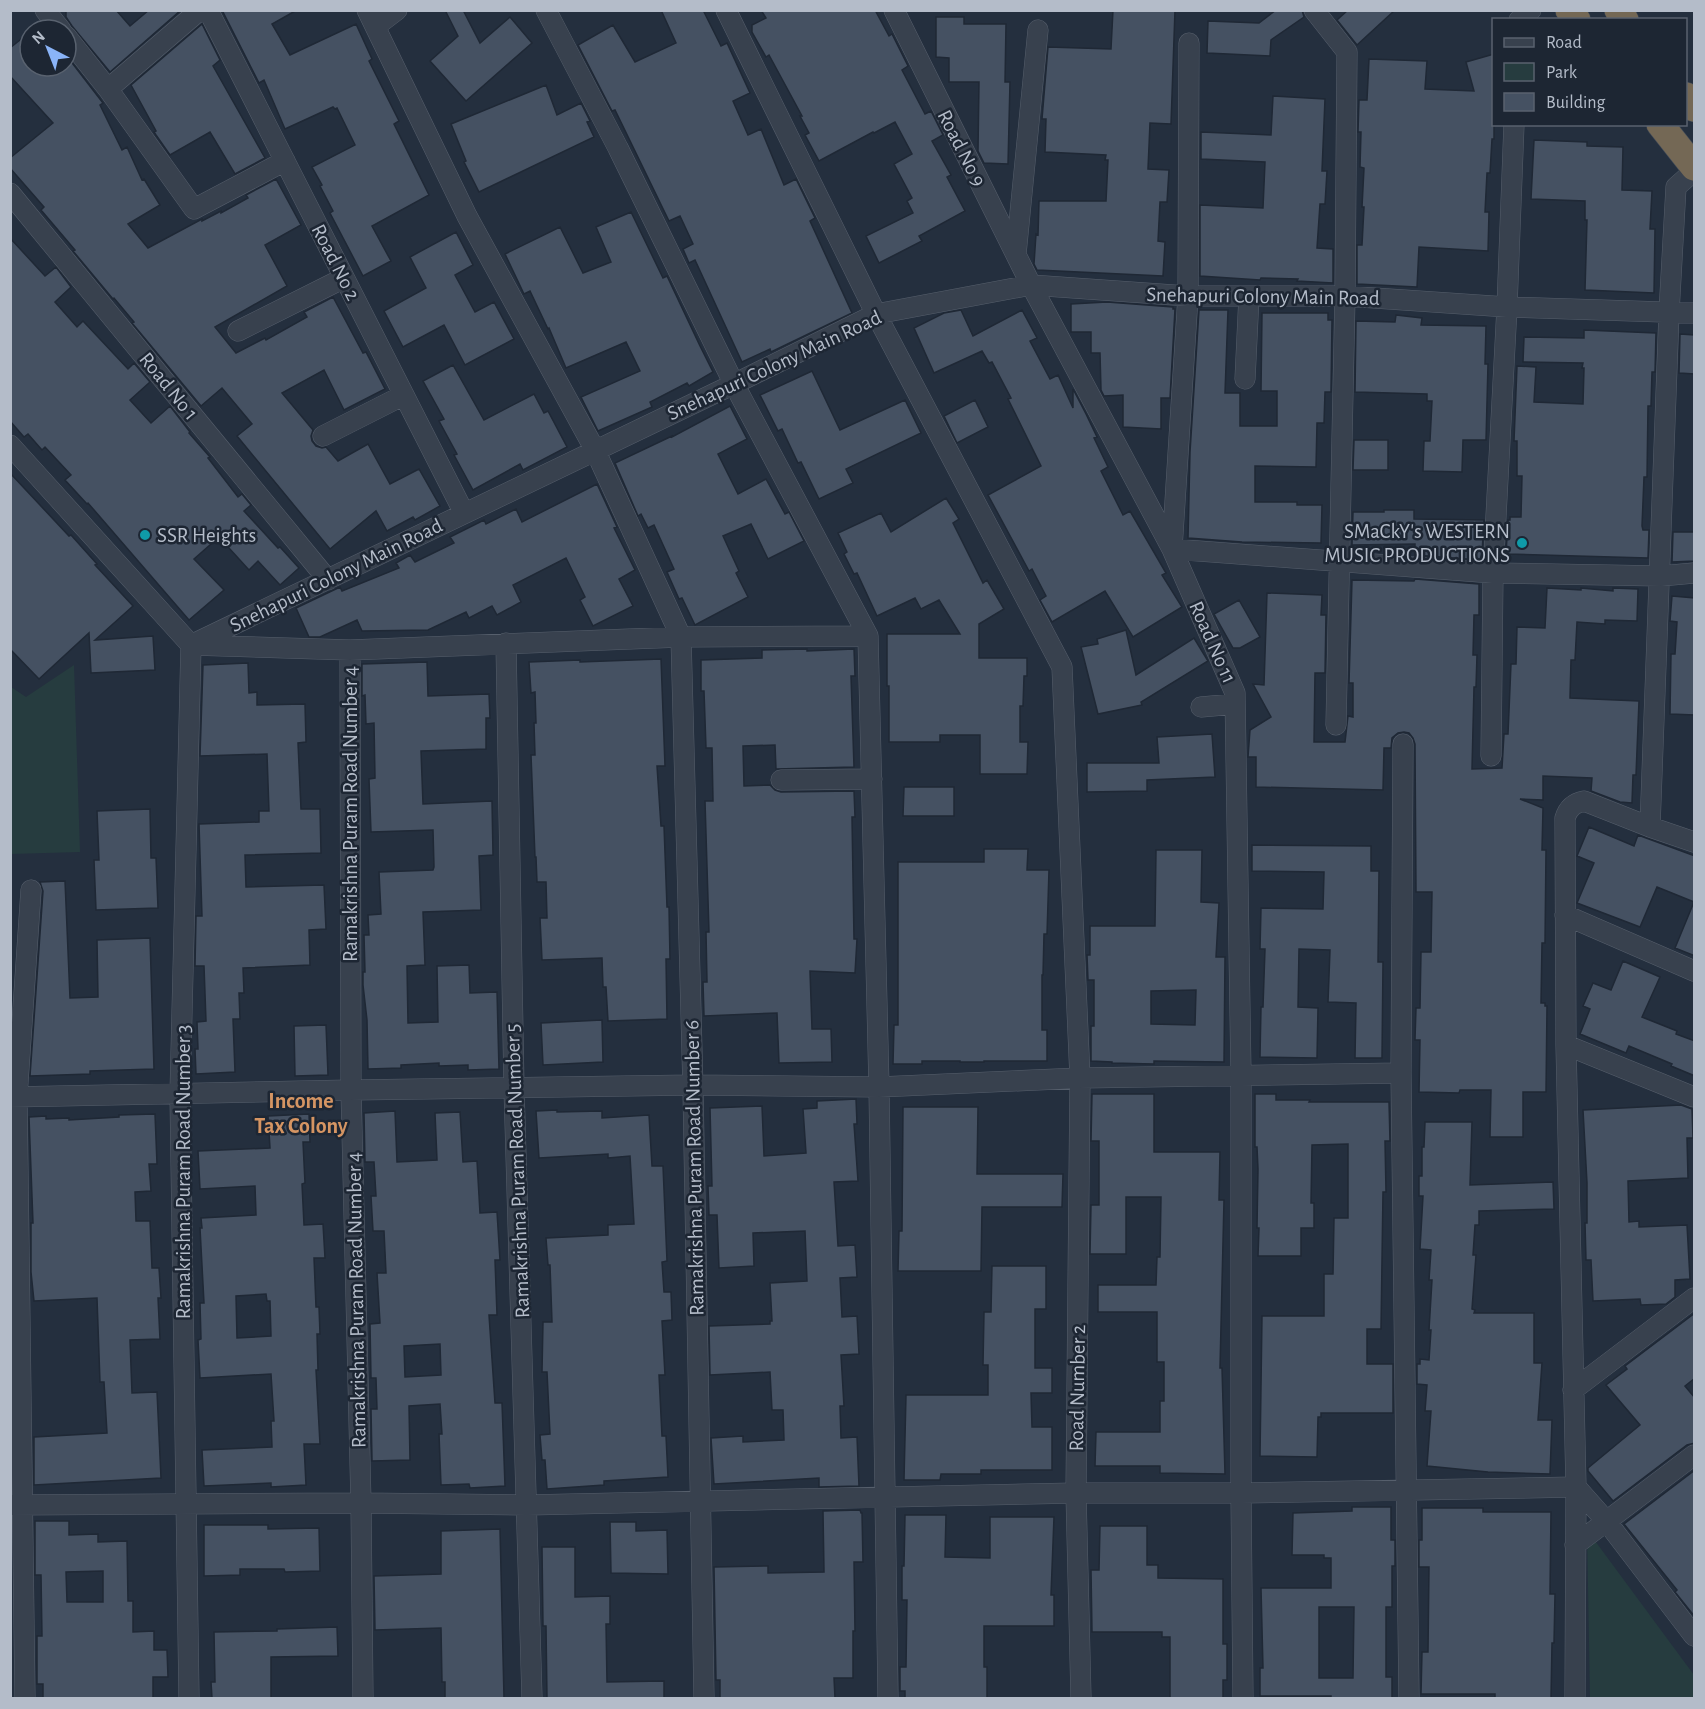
<svg xmlns="http://www.w3.org/2000/svg" width="1705" height="1709" viewBox="0 0 1705 1709" font-family="'Alegreya Sans',sans-serif">
  <style>
    .green { fill: #263c3f }
    .building { fill: #455162; stroke: #1f2835; stroke-width: 1.5; fill-rule: evenodd }
    .lines { fill: none; stroke-linecap: round; stroke-linejoin: round }
    .minor-casing { stroke: #565f6c; stroke-width: 21 }
    .highway-casing { stroke: #434c59; stroke-width: 28 }
    .minor { stroke: #38414e; stroke-width: 20 }
    .highway { stroke: #746855; stroke-width: 27 }
    .culture-dot { fill: #0f9aa8; stroke: #1d2633; stroke-width: 2 }
    .labels { text-anchor: middle; stroke-width: 5; stroke-linejoin: round; paint-order: stroke }
    .street-label { font-size: 21px; fill: #b4bcc9; stroke: #1d2633 }
    .poi-label { font-size: 21px; fill: #b4bcc9; stroke: #1d2633; text-anchor: end }
    .neighbourhood-label { font-size: 22px; font-weight: bold; fill: #d59563; stroke: #1d2633 }
  </style>
  <rect width="100%" height="100%" fill="#242f3e"/>
  <path class="green" d="M74,665l6,187 -69,2v-167l15,10z
    M1587,1530l107,145v23h-104z"/>
  <path class="building" d="M66,10h50l14,16 19,-16h32l-71,62 -38,-46 -6,-9z
    M222,10h75l-25,14 18,31 66,-31 16,35 -3,2 30,60 -5,3 35,71 -57,31 19,35 -28,15 -33,-63 3,-2 -13,-25 2,-1 -10,-18 43,-22 -18,-37 -2,1 -2,-2 -48,22 -21,-49 -5,3z
    M445,10h18l17,33 30,-26 22,26 -66,58 -36,-40 28,-25z
    M661,10h42l18,36 6,-3 23,50 -17,8 15,34 13,-6 23,56 12,-6 19,39 -5,3 42,92 -81,39 -1,-3 -28,13 -47,-102 -6,3 -6,-14 10,-5 -13,-28 -11,5 -54,-111 -3,1 -34,-66 35,-20 22,37 41,-19z
    M761,10h114l14,26 3,-2 16,32 -6,4 23,44 6,-3 12,24 -11,6 19,34 -4,2 18,34 -46,25 3,5 -43,22 -13,-27 47,-23 -6,-12 5,-3 -18,-34 18,-10 -17,-32 -21,11 -1,-1 -54,29 -14,-26 4,-2 -9,-17h2l-33,-61 -3,2 -14,-25v-7l14,-7z
    M1113,10h62l-4,114 -21,-1 -2,46 21,1 -2,32h-7l-2,39 7,1 -2,34 -126,-6 -3,-6 2,-30 2,1 1,-34h67l2,-41h-3l1,-5 -61,-3 1,-33h-4l6,-72 63,2z
    M1276,10h26l2,7 -33,23 -1,16 -63,-3 1,-32 51,2z
    M1348,10h47l-38,35 -20,-25z
    M936,17h28v7h42l-1,58h5l-2,82 -24,-1 -6,-12 1,-69h-30v-24l-13,-1z
    M202,24l18,36 -7,6 52,92 -30,16 -25,-42 -40,23 -14,-20 -2,-3 2,-1 -25,-46z
    M30,32v34h36v-11l37,48 -3,2 22,45 5,-3 15,33 2,-1 16,26 -32,19 20,24 54,-29v2l19,-10v2l27,-15 -2,-3 30,-16 25,46 -36,20 22,41 -72,41 21,26 29,-15 1,2 41,-23 -3,-5 29,-15 30,56 3,-1 19,37 -41,21 -20,-40 -42,23 31,37 -2,6 1,5 4,5 6,2 4,-1 12,14 30,-17 22,40 29,-15 21,37 -25,14 -2,-3 -26,14 -11,-20 -46,38 -93,-113 15,-12 -30,-36 -21,18 -69,-83 2,-1 -20,-24 -1,1 -40,-48 2,-1 -34,-40 3,-3 -34,-39v-10l43,-35 -43,-47v-28z
    M1494,54v85h-2l-2,34h-3l-2,39h4l-1,39 -69,-4 -2,40 -60,-3v-39h5l2,-38h-2l2,-39 -4,-1 1,-35h-3l1,-32h8l2,-41 58,2 -2,28 49,2 -8,-29z
    M546,85l11,30 24,-12 9,18 -3,1 7,15 -115,55 -15,-30 2,-1 -15,-37z
    M1273,96l52,3 -3,72h5l-2,33h-5l-3,44 16,1v34l-36,-2 1,-2 -37,-1 -1,2 -60,-4v-71l63,3 2,-46 -64,-3v-27l70,3z
    M1534,140l53,2v4l36,1 -1,43 30,1 -2,38h5l-1,64 -69,-3 2,-70h-2v-19l-54,-2z
    M631,212l32,66 4,-2 33,70 13,26 -24,14 -2,-3 -37,19 2,5 -54,24 -17,-34 59,-26 -14,-29 -60,26 -17,-40 -1,1 -18,-38 -6,3 -19,-40 55,-27 23,46 28,-11 -15,-35z
    M456,232l17,33 -18,10 20,37 19,-10 20,37 -49,26 -21,-40 -41,22 -19,-36 42,-23 -16,-31z
    M10,238l35,38 11,-9 15,20 -16,15 22,25 6,-6 45,48 6,-6 16,19 -20,18 21,23 19,-17 20,26 -1,1 21,24 -2,1 30,39 4,-3 9,11 -7,6 34,37 2,-1 19,21 -19,17 -22,-24 -9,9 -30,-33 -25,22 30,31 -35,30 -101,-117 -1,1 -22,-24 6,-5 -26,-28 -3,3 -14,-16 -4,3 -14,-16z
    M1107,302l66,5v2h2l-5,89h-9v31l-38,-2v-32l-19,1 -3,-6 -1,-37h-9v-21h-20v-28z
    M961,310l12,26 49,-26 15,28 -7,3 20,38 8,-4 15,33v-19l13,25 11,23 -3,1 14,29 -7,4 22,44 7,-4 36,62 -4,2 20,32 -49,30 -28,-46 -53,31 -12,-22 6,-4 -14,-27 -3,2 -41,-76 53,-29 -33,-67 3,-1 -19,-36 -3,1 -7,-12 -48,22 -20,-45 30,-15z
    M1199,310h29l-3,83h15v33h37v-35h-16l1,-78h66v7h4l-1,72h-6l-1,31h-7l-1,44 -61,-1v36h42v3h25l-1,38 -79,-1 -54,-4 2,-86z
    M1396,315l26,3 -1,7 65,1 -1,38h3l-2,76h-23l-1,32 -39,-1 1,-30h6l2,-40h-5v-7l-72,-2 1,-71 39,1z
    M1584,330l72,3 -1,39h-3l-1,34h-3l-1,71h-3l-2,49 1,4h6l-1,28 -142,-4 2,-34h2v-3h11l1,-41h-5v-35h-3l3,-75 19,1 -2,35 49,2 1,-36h-2l1,-5 -60,-1 1,-25 60,1z
    M1680,334l15,1v39l-16,-1z
    M453,365l31,55 50,-26 10,19 4,-2 19,36 -44,23 -3,-6 -47,26 -19,-35 3,-1 -18,-33 5,-2 -21,-38z
    M812,371l28,59 65,-30 16,33 -75,36 7,14 -34,16 -18,-37 -3,1 -16,-34 -4,2 -18,-36z
    M975,400l13,27 -31,16 -13,-27z
    M730,406l17,33 -29,15 20,40 28,-15 19,35 4,-2 15,29 -36,18 -17,-35 -28,12 16,35 -3,2 12,24 -53,28 -13,-27 -3,1 -12,-27 7,-3 -20,-44 -6,3 -7,-14 -3,2 -23,-53 57,-27v1z
    M1354,440h34v30h-35z
    M10,473l59,63 2,-1 26,29 -2,1 38,41 -38,34 58,-4 2,34 -64,3 -2,-40 -50,46 -29,-30z
    M597,484l20,43 -3,1 21,42 -16,9 14,27 -40,20 -13,-26 5,-3 -19,-39 -53,27 8,17 -24,13 -5,-9 -23,12 -3,-6 -38,18 -66,1 -5,-11 -37,17h-11l-13,-29 44,-21 2,4 57,-23 -3,-5 14,-8 5,7 39,-19 -4,-6 34,-17 2,4 30,-15 6,13z
    M946,498l13,21 -6,4 30,60 4,-3 17,29 -25,15v34h48v18h-3l-1,30h-3v36h8l-1,32h-47v-39h-40v7h-51v-56h-2v-52h73l-21,-34 -18,9 -6,-11 -38,18 -20,-43 -3,1 -10,-20 3,-2 -9,-19 43,-20 10,19z
    M1384,510h30v9l70,1 -2,33 -2,7 -65,-5v-11l-63,1 1,-33h31z
    M1673,532h22v29l-23,1z
    M1415,579l64,5v31h-5l-1,40h4l-1,32h-2l-2,82 30,-1 2,-34h4l3,-70h5l1,-37 28,1 2,-40 34,2v-2l32,3v-3l25,1 -1,32 -32,-1v4l-28,-2 -2,38h-4l-1,38 69,3 -3,74h-3l-1,28 -12,-1 -29,-11 1,-13 -49,-2v24l-23,-1 23,9 -1,42h4l-1,93h-3l-1,60h4v3h2l-1,86h-23v45h-33l1,-47h-31l-1,3 -40,-1 1,-52h-5l1,-32h4l1,-56h10l1,-60h-16l-1,-148 -2,-6 -4,-5 -5,-1 -6,1 -6,5 -1,10h-7l-1,42 -127,-3v-30h-8l2,-27 21,-13 -18,-33 11,1 3,-92 55,2 -1,20h5l-1,58h-10l-1,69h31l3,-26 5,1v-34h-4l3,-103 62,1z
    M1672,596l23,2v117l-25,-1 1,-60h4l2,-32 -7,-1z
    M1239,600l21,37 -20,11h-7l-19,-34z
    M1126,630l10,45 58,-37 14,23 -67,41 1,3 -44,9 -17,-67 17,-3 -1,-5z
    M807,649v2l47,-2 1,27h-4l3,91 -78,2 -1,-24 -32,1 1,40 26,-1 5,5 6,2 73,-1 1,26h-3l2,122h3l-2,34 -45,-2 2,58h19l1,33 -53,1 -2,-50 -73,3 -1,-34h4l-1,-50h3l-4,-131h8l-1,-53h-6l-2,-57h-3v-31l61,-2v-8z
    M661,659l4,107h-8l4,60h3l3,81h2l1,52h-4l1,60 -59,2 -2,-34h-3l-1,-29 -60,2 -2,-42h7l-1,-36h-9l-1,-25h-1l-4,-102h4l-1,-32h2l-1,-31 -4,1 -2,-31 51,-2v2z
    M427,662l1,34 61,-2 1,24h-4v31l-65,2 2,53 69,-3 1,54 -14,1 2,54 -58,2 2,53 -18,1 1,57 30,-1 -1,-56 32,-1 1,28 27,-1 2,77 -31,1v-5l-29,1v-3l-38,2v3l-33,1 -1,-49 -4,-35v-13h2l-1,-37h5l-1,-20 13,-1 -2,-42 54,-2 1,-3 -1,-37 -62,2 -2,-53 6,-1 -1,-55 -8,1 -1,-29 -3,1v-32z
    M248,663l1,30 8,-1v13l48,-1 1,38 -8,1 3,66h19l1,44 -76,2 1,32 78,-2 2,44 -17,1 1,35 -67,3 1,25h-5l1,26h-7l2,53 -39,2 -1,-25h3l-1,-27 9,-1 -2,-55h-9l1,-50h6l-3,-92 60,-2v-11h10l-2,-57 -67,2 3,-91z
    M1212,734l3,43 -68,3v11l-60,1v-29h72l-2,-26z
    M904,787h50v29h-51z
    M150,809l1,49h5l2,50 -62,2 -2,-50h5l-2,-49z
    M1589,827l45,19 4,-11 57,21v100l-20,-8 19,-46 -37,-15 -17,40 -63,-24 17,-40 -17,-7z
    M1252,845l119,1v25h8l-1,91h5l-1,96h-27l1,-55 -28,-1 2,-52 -31,-1 -1,58 20,1 -1,50 -57,-1 1,-50h2l2,-58h-5l1,-41 62,1 1,-37 -72,-1z
    M984,849h44l-1,21h22l-2,64h-3l-1,41h-1v55h5v31h-63v1h-24v-1h-38v3h-29l1,-39h4v-163h86z
    M1156,850h46l-1,52 18,1 -3,54h9l-1,105 -70,-1v3l-42,-1v-1l-21,-1v-35h3v-46h-6l-1,-25h3v-29h65zM1196,990l-1,35 -44,-1v-33z
    M65,881l5,117 28,-1 -1,-57 53,-2 4,131 -64,2v3l-60,2 13,-185 -3,-9z
    M1623,961l37,16 -18,40 35,14 -1,3 19,7v35l-24,-10 1,-2 -43,-18 -3,7 -46,-19 10,-25 -7,-3 10,-23 18,7z
    M602,1020l1,42 -60,3 -2,-42z
    M326,1025l2,50 -33,1 -1,-50z
    M1092,1094h62v58h66l-1,48h5l-4,168h2l3,106 -65,-1v-7h-65l1,-34h64v-31h4v-39h-7v-50h-59v-27h58l1,-28h3l1,-60h-35v57h-36l1,-49h8v-64h-8z
    M1255,1094h21v6h34l-1,2h80l1,39h-5l1,51h-3l-2,137h-14v35h26v49h-72v4h-3l-1,40 -57,-1 2,-140h62v-42h9l1,-56h14v-74l-36,1 -1,58h3v25h-13v28h-43l1,-28h-2l1,-59 -1,-22h-2z
    M856,1099l1,25h-3l4,57 -24,1 4,64 17,-1 2,32 -17,1 2,39 15,-1 2,38 -18,1 3,51h-4l1,32 16,-1 2,49 -40,1v-9l-105,6 -3,-46 32,-2v6l41,-2 -1,-30h-11l-2,-38 -60,3 -1,-49 61,-2v-3h2l-2,-38 37,-2 -2,-50 -52,2 1,33 -35,2 -2,-53h-8l-1,-29h4l-2,-78 52,-2 2,50 42,-3 -3,-44 14,-1v-7z
    M1681,1105l11,4 1,29h-6l1,40 -60,3 1,41 10,-1v6l48,-2 3,54 -15,1v17l-9,7 -25,1 -1,-6 -47,2 -2,-41h-5l-1,-37h2v-40l-4,-73z
    M903,1107h75l-1,67h86l-1,33h-80l-1,64h-83l1,-40h3z
    M557,1110v2l45,-1v7l47,-3 3,51h11l4,95 -5,1 2,30h7l1,28 -10,1 3,54h-6l3,61h4l2,41 -64,4v4l-57,4 -2,-29h-3l-2,-25 10,-1 -3,-62h-5l1,-50h9l-2,-57h-2l-2,-27 62,-3v-10l26,-1 -4,-68 -22,2v-4l-69,4 -3,-47z
    M395,1111l2,51 40,-2 -2,-47 25,-1 3,50 14,-1 3,52 17,-1 3,48h-5l2,55h-8l6,88h7l3,83 -35,2 -1,-4 -28,1 -2,-51h3l-2,-30 -31,2 1,54 -38,1 -1,-52h6l-1,-31h-5l-1,-54 10,-1 -3,-50h9l-2,-42h-11l-2,-35h5l-2,-34h-9l-1,-49zM440,1344l1,31 -36,2 -1,-31z
    M155,1114l2,50h-8l2,27 -16,1 1,29h14l2,47h7l2,30h-3l2,41 -30,1 2,53 25,-1 4,86 -127,7v-48l73,-4 -3,-51h-4l-3,-84 -63,3 -3,-29v-49h2l-4,-106 17,-1v3l23,-1v2l50,-3v-2z
    M309,1114l1,28h-7l2,41 -3,1 2,41 19,-1 2,34h-11l2,49h3l1,27h-3l1,36h-2l4,74h-16l2,41 -35,2v-4l-67,3 -2,-36 70,-3 -1,-26h3l-3,-47 -71,4 -2,-38 3,-1 -1,-36h4l-4,-75h2l-1,-10 55,-3 -1,-29 -55,3 -2,-38 72,-3 -2,-32zM266,1294l1,7h3l1,35 -34,2 -1,-42z
    M1425,1122h47l-2,63 83,-3 1,27 -75,2v14h-4l-2,30h3l-4,54 3,1 -1,3h60v50h8l-4,57h14l-2,54 -62,-2 -61,-6 4,-55h-6l2,-26 -10,-1v-20h3v-5l9,1 2,-30h-2l3,-50h-3l2,-30 -11,-1 3,-53h-4v-20h3v-29h2z
    M992,1266h54v43h-11v59h17v25h-21l1,34h20v43h-71v4h-40l-1,6h-36l2,-85h82v-30h-5l1,-53h7z
    M1695,1313v65l-10,8 10,12v45l-8,2 -74,56 -25,-30v-3l52,-43 -34,-40 21,-16 -2,-3z
    M1695,1470v147l-20,-25 2,-2 -53,-66z
    M1352,1507h39v33h4v26h-3v41h-6v70h6v21h-61v-2h-71v-28h3l-2,-80h70v-30h-7v-3h-32l1,-42 59,-2zM1319,1607h35l-1,71h-34z
    M1422,1508h61v4h68l-1,82h5l-1,49h-2l-1,55h-56v-4h-74l1,-42h6l1,-85h-10v-27h3z
    M860,1510l1,3h1l1,49h-9l1,69h-2v47h-19l1,20h-115v-18h-4l-2,-113 54,-1v7l56,-1 -1,-61z
    M905,1515h41l-1,42 45,1v-41h64l-3,78h3v31h-70v41h3v31h-82v-7h-5v-24h6l1,-67h-5v-34h2z
    M35,1521h34v14l29,-1v8l29,-1 1,60h5v31l21,-1v19h13l1,27h-15v21h-110v-14h-6v-48h5l-1,-61h-6zM103,1571v31h-36l-1,-30z
    M610,1522h26v9l31,-1 1,44 -57,-1z
    M204,1525h64v4l51,-1 1,43 -35,1 -1,-3h-44v6l-36,1z
    M1100,1526h47v39h11v13l65,1v65h4v36h-4v18h-53v-61h-8v-5h-70l-1,-62h8z
    M500,1529l4,169h-59v-16h-3l-1,-54 -66,2 -1,-54 67,-2v-43z
    M542,1547h33v50l35,-1v28h-4l1,58 57,-1v17h-117l-1,-72h-3z
    M337,1627l1,29 -67,1v41h-59l-1,-16h4l-1,-50 63,-1v-2z"/>
  <g class="lines">
    <g class="minor-casing">
      <path id="minor" d="M45,10l16,20
        M208,10l256,503
        M367,10l100,206 128,234 86,187 12,452 11,609
        M546,10l72,138 116,236 134,252 11,451 9,611
        M726,10l150,304 186,353 18,411 -4,415 5,205
        M894,10l137,275 141,264 63,144 6,382v418l2,205
        M1314,10l33,42 -2,244 -9,429
        M1519,20l12,-10
        M376,26l21,-16
        M66,36l42,53 86,120 91,-48
        M1189,43l-1,253 -16,253 321,24 168,3 33,-3
        M108,89l92,-79
        M10,193l318,387
        M1016,254l22,-224
        M238,331l106,-53
        M1245,379l4,-83
        M323,436l81,-41
        M10,445l181,200 159,5 331,-13 187,-1
        M506,643l8,445 18,610
        M191,645l543,-261 142,-70 155,-29 157,11h157l162,11 187,6
        M350,650l1,440 10,413 2,195
        M1201,707l34,-3
        M1403,744l-2,329 8,625
        M1491,756l2,-183 14,-266 7,-183
        M781,780l91,-1
        M1650,827l19,-514 7,-126 18,-16
        M1565,915l129,56
        M1566,1045l128,52
        M10,1097l341,-7 342,-5 186,2 201,-9 321,-5
        M1573,1390l121,-92
        M10,1505l351,-2 166,2 549,-12h165l335,-6 31,35 87,114
        M1575,1545l119,-90
        M25,1698l-8,-601 14,-207
        M189,1698l-9,-604 11,-449
        M1575,1698l1,-211 -10,-442 -1,-227c3,-10 9,-15 19,-17l66,26 44,15"/>
    </g>
    <g class="highway-casing">
      <path id="highway" d="M1569,10l8,10
        M1618,10l7,10
        M1686,96l8,12
        M1660,124l34,43"/>
    </g>
    <use href="#minor" class="minor"/>
    <use href="#highway" class="highway"/>
  </g>
  <g class="culture-dot">
    <circle cx="145" cy="535" r="6"/>
    <circle cx="1522" cy="543" r="6"/>
  </g>
  <g class="labels">
    <g class="street-label">
      <text transform="translate(962 148) rotate(63)" y="7">Road No 9</text>
      <text transform="translate(336 262) rotate(63)" y="7">Road No 2</text>
      <text transform="translate(1263 296) rotate(1)" y="7">Snehapuri Colony Main Road</text>
      <text transform="translate(774 365) rotate(-25)" y="7">Snehapuri Colony Main Road</text>
      <text transform="translate(169 386) rotate(51)" y="7">Road No 1</text>
      <text transform="translate(336 575) rotate(-26)" y="7">Snehapuri Colony Main Road</text>
      <text transform="translate(1213 642) rotate(66)" y="7">Road No 11</text>
      <text transform="translate(350 814) rotate(-90)" y="7">Ramakrishna Puram Road Number 4</text>
      <text transform="translate(694 1168) rotate(-91)" y="7">Ramakrishna Puram Road Number 6</text>
      <text transform="translate(517 1171) rotate(-92)" y="7">Ramakrishna Puram Road Number 5</text>
      <text transform="translate(183 1172) rotate(-90)" y="7">Ramakrishna Puram Road Number 3</text>
      <text transform="translate(356 1300) rotate(-91)" y="7">Ramakrishna Puram Road Number 4</text>
      <text transform="translate(1077 1388) rotate(-89)" y="7">Road Number 2</text>
    </g>
    <g class="poi-label">
      <text x="1510" y="538">SMaCkY's WESTERN<tspan x="1510" dy="24">MUSIC PRODUCTIONS</tspan></text>
      <text x="157" y="542" text-anchor="start">SSR Heights</text>
    </g>
    <g class="neighbourhood-label">
      <text x="301" y="1108">Income<tspan x="301" dy="25">Tax Colony</tspan></text>
    </g>
  </g>
  <rect width="1705" height="1709" fill="none" stroke="#b4bcc9" stroke-width="24"/>
  <rect x="1492" y="18" width="195" height="108" fill="#1d2633" stroke="#59626f" stroke-width="1.5"/>
  <rect x="1504" y="38" width="30" height="9" fill="#38414e" stroke="#59626f" stroke-width="1.5"/>
  <text x="1546" y="48" font-size="18" fill="#b4bcc9">Road</text>
  <rect x="1504" y="63" width="30" height="18" fill="#263c3f" stroke="#59626f" stroke-width="1.5"/>
  <text x="1546" y="78" font-size="18" fill="#b4bcc9">Park</text>
  <rect x="1504" y="93" width="30" height="18" fill="#455162" stroke="#59626f" stroke-width="1.5"/>
  <text x="1546" y="108" font-size="18" fill="#b4bcc9">Building</text>
  <g transform="translate(48 48) rotate(318)"><circle r="28" fill="#1d2633" stroke="#59626f" stroke-width="1.5"/>
  <path d="M0-4.5L10 22L0 15L-10 22Z" fill="#8ab4f8"/>
  <text y="-9" font-size="16" font-weight="bold" text-anchor="middle" fill="#b4bcc9">N</text>
  </g>
</svg>
